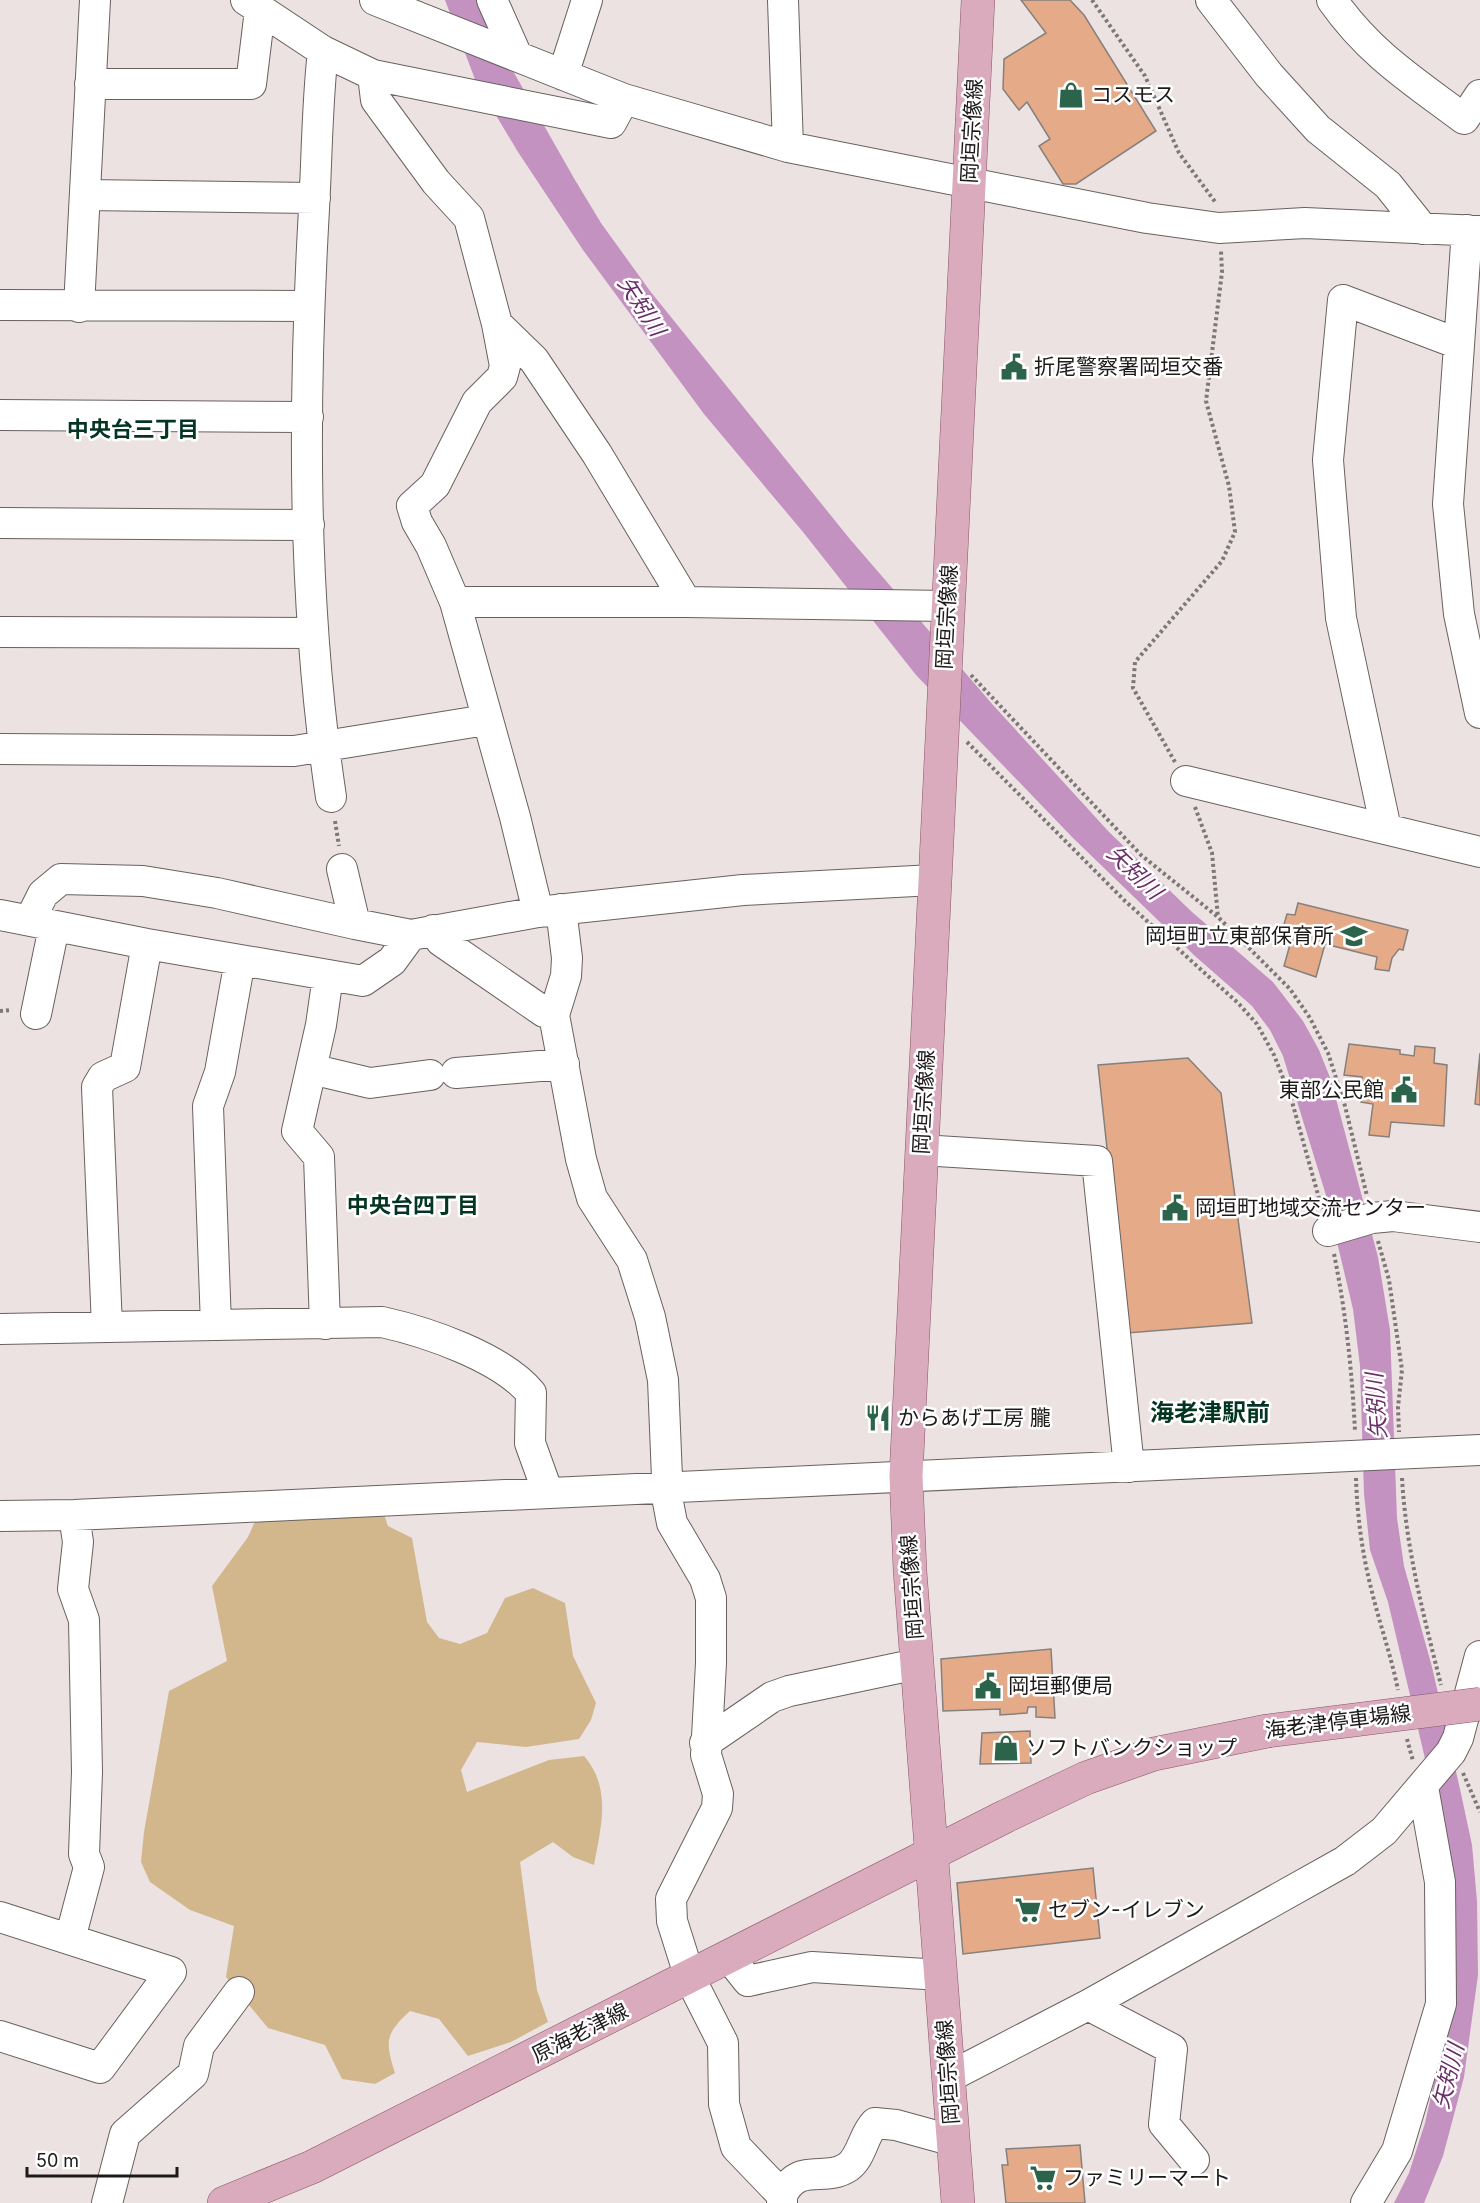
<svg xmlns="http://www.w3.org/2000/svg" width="1480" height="2203" viewBox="0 0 1480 2203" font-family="Inter,'Noto Sans JP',sans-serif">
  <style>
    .green { fill: #d2b78c }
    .water { fill: #c392c0 }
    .building { fill: #e5aa87; stroke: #86807c; stroke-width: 1.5 }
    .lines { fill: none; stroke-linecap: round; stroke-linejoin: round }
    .minor-casing { stroke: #696160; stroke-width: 32 }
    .major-casing { stroke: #895467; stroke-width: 34 }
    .path { stroke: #7e7777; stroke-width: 4; stroke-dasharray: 3 3; stroke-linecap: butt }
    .minor { stroke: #fff; stroke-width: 30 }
    .major { stroke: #daabbd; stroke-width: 33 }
    .major-bridge-casing { stroke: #895467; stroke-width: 34; stroke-linecap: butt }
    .major-bridge { stroke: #daabbd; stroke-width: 33 }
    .labels { text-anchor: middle; stroke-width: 5; stroke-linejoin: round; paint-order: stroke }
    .poi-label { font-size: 21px; fill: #1e1a1a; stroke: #fff; text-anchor: start }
    .street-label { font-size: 21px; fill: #1e1a1a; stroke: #fff }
    .water-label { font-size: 22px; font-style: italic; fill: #6a2f68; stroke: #fff }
    .neighbourhood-label { font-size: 22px; font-weight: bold; fill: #043422; stroke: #fff }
    .quarter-label { font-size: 24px; font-weight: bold; fill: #043422; stroke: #fff }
  </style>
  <rect width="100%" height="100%" fill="#ece2e2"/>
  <path class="green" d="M381,1506l7,20 24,12 15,84 12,16 21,6 27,-11 18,-35 28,-10 32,15 8,53 23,47 -5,17 -12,19 -53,8 -49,-5 -16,28 6,22 82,-32 35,-4c28,32 17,71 10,109l-21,-8 -20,-15 -33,20 17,128 11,32 -37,20 -43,14 -29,-37 -29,-8c-25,23 -25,30 -15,62l-20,11 -33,-5 -17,-34 -57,-17 -42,-51 8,-51 -44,-16 -40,-28 -9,-20 3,-30 25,-141 58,-30 -15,-75 36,-49 8,-18z"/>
  <path class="water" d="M445,0h35l33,71 62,109 26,43 49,68 199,247 144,167 116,127 83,80 81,70 30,39 16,29 12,30 47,177 12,73 7,188 7,48 28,101 28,122 12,56 5,56 1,74 -14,102 -21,79 -19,47h-30l15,-30 16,-50 24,-108 -9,-193 -52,-220 -18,-52 -6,-56 -4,-128 -7,-57 -28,-117 -42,-136 -13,-26 -18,-24 -57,-50 -122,-118 -157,-163 -113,-143 -99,-118 -121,-164 -65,-98 -42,-70z"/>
  <path class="building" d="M1021,0h49l14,15 72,116 -80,53h-13l-24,-38 11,-7 -23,-37 -8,8 -16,-21 1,-30 42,-26z
    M1298,903l110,27 -5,20 -4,-1 -7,9 -3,13 -14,-2 2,-12 -52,-13 -9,33 -32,-11 7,-25 -11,-3 7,-24 8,1z
    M1349,1044l51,6v4l14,2 1,-10 20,2 -1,15 13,2 -3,61 -53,-4 -2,15 -20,-2 4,-31 -12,-2 1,-25 -18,-2z
    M1480,1053v52l-5,-1z
    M1188,1058l33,35 31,230 -125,10 -29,-268z
    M1051,1649l4,69 -19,-1v-10h-8l-1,6 -27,2v-6l-57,2 -2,-52z
    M1030,1731l1,32 -51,1 2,-31z
    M1093,1868l7,70 -137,16 -6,-71z
    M1080,2145l5,58h-79l-4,-38h6l-2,-16z"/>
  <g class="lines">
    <g class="minor-casing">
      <path id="minor" d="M246,0l77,51 50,24 238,48 13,-24
        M375,0l249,99 164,48 359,71 72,10 86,-5 175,8
        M492,0l25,56
        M783,0l5,147
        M1211,0l58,75 49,54 70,56 35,44
        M1332,0c38,54 80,80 132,119l16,-24
        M323,51c-6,52 -6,105 -9,158 -11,195 -12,394 17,588
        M373,75l3,25 60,82 33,36 28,106 37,36 63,94 89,148
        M563,75l24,-75
        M90,84h161l9,-74
        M85,195l230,3
        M1467,230l-19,274 11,110 21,99
        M0,305l309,1
        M79,307l16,-307
        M0,415l308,2
        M0,523l309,2
        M455,602l-24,-56 -14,-24 -5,-16 23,-21 42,-83 25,-25 3,-11 -8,-42
        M0,632l312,1
        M0,749l294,2 192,-31
        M1186,781l294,71
        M1386,829l-45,-211 -13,-158 15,-160 116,44
        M342,869l13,55 56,11 127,-23 205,-22 191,-10
        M561,909l6,49 -1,18 -12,39 27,144 11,39 40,62 18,57 13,63 5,122 4,21 33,56 6,19v65l-5,92 12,39 -1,14 -46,91 1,22 18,57 33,65 1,61 12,43 46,48v8
        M538,912l-23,-95 -60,-215h231l262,4
        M0,915l147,29 216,37 29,-20 19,-26
        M30,920l13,-26 18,-15 82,2 74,12 138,31
        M433,930l8,11 103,71 10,3
        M36,1014l18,-87
        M311,1069l59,14 60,-8
        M456,1073l108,-9
        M921,1150l176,11 32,306
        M1328,1231l44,-13 21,-2 87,11
        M325,1324l-6,-167 -22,-26 24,-106 7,-49
        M216,1325l-8,-219 12,-34 20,-112
        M107,1327l-10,-240 6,-10 22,-10 22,-123
        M0,1329l382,-7c45,10 119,35 149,71l-1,50 18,50
        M0,1516l74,-1 1406,-65
        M705,1743l67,-46 17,-6 128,-27
        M0,1917l171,55 -71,96 -100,-32
        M70,1939l19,-72 -5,-13 3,-82 -3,-152 -11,-31 5,-47 -4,-27
        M729,1957l19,24 64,-14 129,8
        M1088,2005l84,44 -8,75 30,36
        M949,2077l139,-72 257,-144 39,-30 67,-79 7,-14 22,-82
        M782,2195c17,-34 42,-12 66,-28 14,-10 15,-32 27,-44l21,2 58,16
        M107,2203l18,-69 68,-60 6,-28 40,-54
        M1366,2203l31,-52 44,-147 -1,-122 -17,-95"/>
    </g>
    <g class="major-casing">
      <path id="major" d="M224,2203l88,-36 694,-351 80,-38 68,-24 113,-23
        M958,2203l-48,-632 -4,-95 72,-1476"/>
    </g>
    <path class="path" d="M1092,0l53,76 34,77 37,50
      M971,675l170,180 77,62 72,72 20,29 18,35 17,53 22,90
      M967,742l158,159 113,102 19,21 17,31 17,43 31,111
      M1175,762l-42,-74 2,-26 87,-101 13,-29 -6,-46 -23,-85 16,-129 -1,-21
      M1195,807l17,46 6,64
      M335,821l4,25
      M0,1011l12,-1
      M1378,1241l11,39 13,90 -4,37 1,25
      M1334,1254c12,59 18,117 21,177
      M1356,1478c1,36 6,74 15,110 8,34 20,67 27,102
      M1402,1478c4,71 22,139 39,207
      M1407,1739l6,22
      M1463,1773l17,39"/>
    <use href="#minor" class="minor"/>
    <use href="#major" class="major"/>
    <g class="major-bridge-casing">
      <path id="major-bridge" d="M1267,1731l213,-27"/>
    </g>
    <use href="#major-bridge" class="major-bridge"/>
  </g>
  <defs>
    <g id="shop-bare" transform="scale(2.07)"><path d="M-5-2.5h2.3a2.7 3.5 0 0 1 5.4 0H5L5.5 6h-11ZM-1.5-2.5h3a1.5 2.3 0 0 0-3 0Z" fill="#2c644b" stroke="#fff" stroke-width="2.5" paint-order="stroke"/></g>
    <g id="civic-bare" transform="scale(2.07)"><path d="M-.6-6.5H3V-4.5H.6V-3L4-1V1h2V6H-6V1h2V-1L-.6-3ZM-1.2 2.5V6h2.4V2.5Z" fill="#2c644b" stroke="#fff" stroke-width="2.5" paint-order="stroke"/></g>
    <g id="school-bare" transform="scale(2.07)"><path d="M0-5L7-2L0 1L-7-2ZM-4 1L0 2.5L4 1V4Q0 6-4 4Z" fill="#2c644b" stroke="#fff" stroke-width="2.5" paint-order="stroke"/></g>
    <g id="restaurant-bare" transform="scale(2.07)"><path d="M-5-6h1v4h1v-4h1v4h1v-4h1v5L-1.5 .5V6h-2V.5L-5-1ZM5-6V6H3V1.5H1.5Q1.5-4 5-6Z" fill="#2c644b" stroke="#fff" stroke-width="2.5" paint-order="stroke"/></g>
    <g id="supermarket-bare" transform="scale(2.07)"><path d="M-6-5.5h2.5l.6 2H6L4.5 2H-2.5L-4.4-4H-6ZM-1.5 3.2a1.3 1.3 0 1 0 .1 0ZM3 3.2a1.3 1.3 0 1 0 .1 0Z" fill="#2c644b" stroke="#fff" stroke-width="2.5" paint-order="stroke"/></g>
  </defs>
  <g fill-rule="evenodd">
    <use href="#shop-bare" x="1071" y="95"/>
    <use href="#civic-bare" x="1014" y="367"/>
    <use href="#school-bare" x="1354" y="936"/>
    <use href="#civic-bare" x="1404" y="1090"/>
    <use href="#civic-bare" x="1175" y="1208"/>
    <use href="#restaurant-bare" x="878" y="1418"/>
    <use href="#civic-bare" x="988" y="1686"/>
    <use href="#shop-bare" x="1006" y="1748"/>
    <use href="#supermarket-bare" x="1028" y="1910"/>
    <use href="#supermarket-bare" x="1043" y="2178"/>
  </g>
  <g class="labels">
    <g class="poi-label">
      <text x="1091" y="102">コスモス</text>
      <text x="1034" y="374">折尾警察署岡垣交番</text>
      <text x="1334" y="943" text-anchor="end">岡垣町立東部保育所</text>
      <text x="1384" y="1097" text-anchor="end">東部公民館</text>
      <text x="1195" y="1215">岡垣町地域交流センター</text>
      <text x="898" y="1425">からあげ工房 朧</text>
      <text x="1008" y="1693">岡垣郵便局</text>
      <text x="1026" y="1755">ソフトバンクショップ</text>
      <text x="1048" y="1917">セブン-イレブン</text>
      <text x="1063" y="2185">ファミリーマート</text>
    </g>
    <g class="street-label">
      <text transform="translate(972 131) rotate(-87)" y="7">岡垣宗像線</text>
      <text transform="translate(947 617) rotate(-87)" y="7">岡垣宗像線</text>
      <text transform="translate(924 1102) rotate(-87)" y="7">岡垣宗像線</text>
      <text transform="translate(912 1587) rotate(-94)" y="7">岡垣宗像線</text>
      <text transform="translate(1338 1722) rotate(-7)" y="7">海老津停車場線</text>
      <text transform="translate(580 2033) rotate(-27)" y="7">原海老津線</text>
      <text transform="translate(948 2072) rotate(-94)" y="7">岡垣宗像線</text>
    </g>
    <g class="water-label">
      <text transform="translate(642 306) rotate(57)" y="8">矢矧川</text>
      <text transform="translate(1135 872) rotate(44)" y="8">矢矧川</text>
      <text transform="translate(1376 1406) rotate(-94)" y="8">矢矧川</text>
      <text transform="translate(1448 2076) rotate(-76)" y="8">矢矧川</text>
    </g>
    <g class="neighbourhood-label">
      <text x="133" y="437">中央台三丁目</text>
      <text x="413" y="1213">中央台四丁目</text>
    </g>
    <g class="quarter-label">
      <text x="1210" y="1421">海老津駅前</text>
    </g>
  </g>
  <path d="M27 2167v9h150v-9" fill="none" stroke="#1e1a1a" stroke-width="3"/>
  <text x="36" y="2167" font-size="18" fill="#1e1a1a" stroke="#ffffff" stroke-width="4.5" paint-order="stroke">50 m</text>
</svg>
